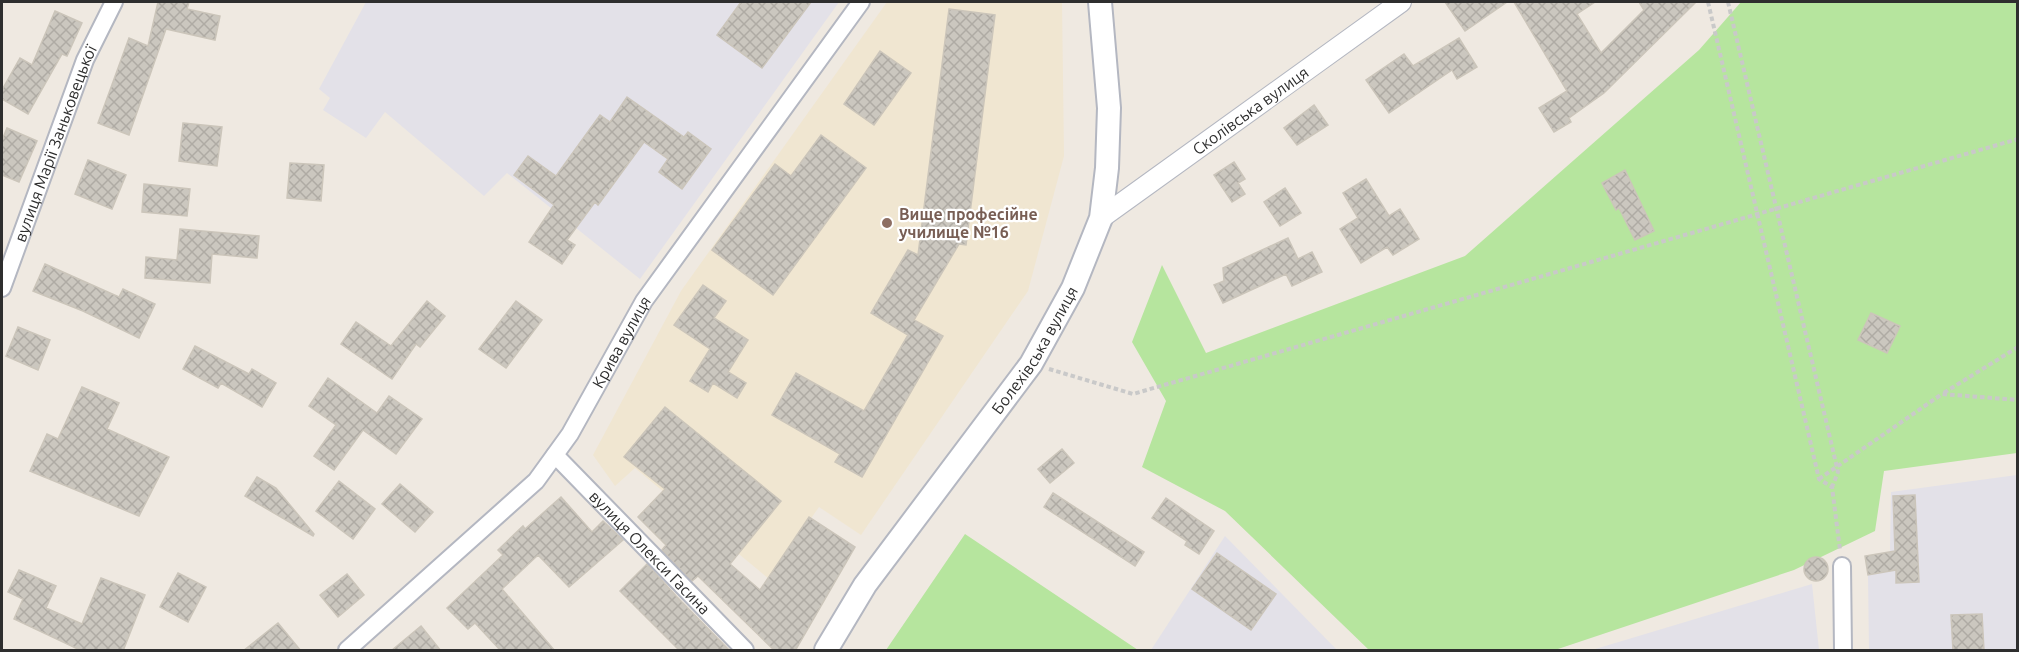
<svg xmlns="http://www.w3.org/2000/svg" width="2019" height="652" viewBox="0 0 2019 652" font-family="Ubuntu,sans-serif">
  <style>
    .industrial { fill: #e3e1e8 }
    .education { fill: #f0e6d1 }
    .green { fill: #b6e59e }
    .building { fill: url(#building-cross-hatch); stroke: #cbc5ba; stroke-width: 1.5 }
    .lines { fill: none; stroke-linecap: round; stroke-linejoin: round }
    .minor-casing { stroke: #b4b7c1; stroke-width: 20 }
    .tertiary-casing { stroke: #b4b7c1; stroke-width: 22 }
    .secondary-casing { stroke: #b4b7c1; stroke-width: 26 }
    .path { stroke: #c9c9c9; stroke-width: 4; stroke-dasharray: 4.5 3; stroke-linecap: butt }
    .minor { stroke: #fff; stroke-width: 16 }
    .tertiary { stroke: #fff; stroke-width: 20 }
    .secondary { stroke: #fff; stroke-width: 22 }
    .education-dot { fill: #8d6e63; stroke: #fff; stroke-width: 2 }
    .labels { text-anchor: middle; stroke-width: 4.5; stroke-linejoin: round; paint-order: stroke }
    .street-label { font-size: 16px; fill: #2e2e2e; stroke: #fff }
    .education-label { font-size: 16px; font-weight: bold; fill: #785e54; stroke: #fff; text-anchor: start }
  </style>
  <defs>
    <pattern id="building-cross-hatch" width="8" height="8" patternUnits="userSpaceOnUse" patternTransform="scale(1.5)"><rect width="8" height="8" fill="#cbc7bf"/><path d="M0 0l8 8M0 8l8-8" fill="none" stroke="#afaba4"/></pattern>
  </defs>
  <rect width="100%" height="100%" fill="#efe9e1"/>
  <path class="industrial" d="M366,2h473l-199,277 -133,-106 -23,23 -99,-84 -19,26 -43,-28 7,-12 -11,-9z
    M2017,475v175h-148l-1,-75 -3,-19 25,-4 1,-60z
    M1225,536l112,114h-186z
    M1812,584l7,66h-227z"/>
  <path class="education" d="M887,2h175l2,154 -36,135 -167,244 -42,-28 -50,72 -134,-111 -20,18 -22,-31 88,-164z"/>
  <path class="green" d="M1741,2h276v451l-133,18 -9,60 -81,39 -239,80h-186l-144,-139 -83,-44 24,-66 -34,-59 30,-77 44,88 259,-97 234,-206z
    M965,534l173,116h-252z"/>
  <path class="building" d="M158,2h31l-2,7 33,7 -5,24 -49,-11 -37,106 -31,-12 31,-85 19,8z
    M741,2h70l-49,66 -45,-33z
    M1445,2h62l-42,29z
    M1514,2h81l-18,12 24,39 43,-43 -5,-8h57l-92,91 -35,25 2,4 -17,10 -15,-24 28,-17z
    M949,9l46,6 -29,230 -7,-1 -45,76 29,16 -81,141 -27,-15 5,-8 -68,-39 24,-42 68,38 44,-76 -37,-22 37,-63 10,5z
    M55,11l27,12 -15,33 -5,-2 -34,60 -26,-15v-9l18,-32 12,7z
    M1459,38l18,29 -20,12 -5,-9 -63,43 -23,-33 38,-26 9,12z
    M880,51l31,22 -37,52 -30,-21z
    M627,97l57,40 4,-5 23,17 -29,40 -23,-17 9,-13 -24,-17 -46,63 -3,-3 -28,38 8,5 -13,19 -33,-22 25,-37 -40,-30 14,-19 28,20 44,-61 10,7z
    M1314,105l14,20 -31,20 -13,-17z
    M183,123l39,4 -5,39 -38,-5z
    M7,128l30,13 -18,41 -17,-7v-35z
    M821,135l45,33 -93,127 -61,-45 63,-86 16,12z
    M88,160l38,15 -14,34 -37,-15z
    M1234,162l11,17 -7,4 7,11 -13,8 -18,-27z
    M290,163l34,2 -3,36 -34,-3z
    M1625,170l29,61 -19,9 -16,-32 -3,2 -14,-27z
    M1366,179l23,37 11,-7 19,30 -26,16 -6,-8 -26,16 -21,-34 18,-11 -15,-25z
    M144,184l46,5 -3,27 -45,-4z
    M1285,188l16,25 -21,13 -16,-24z
    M180,229l79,7 -2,22 -45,-4 -2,29 -65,-5 1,-21 31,3z
    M1288,238l10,21 14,-7 10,20 -30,14 -6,-12 -63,29 -9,-18 10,-4 -1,-13z
    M45,264l74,33 4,-8 32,15 -16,34 -56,-27 -50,-20z
    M703,285l23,16 -12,17 34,22 -20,32 18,11 -9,15 -24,-15 -5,9 -18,-11 20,-32 -36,-24z
    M427,301l18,15 -25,31 -4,-3 -24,35 -51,-35 15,-22 35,24z
    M516,301l26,19 -36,48 -27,-19z
    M1871,313l29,13 -13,27 -29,-13z
    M18,327l32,13 -12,30 -32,-14z
    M195,346l54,28 3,-5 24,14 -14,24 -41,-24 -3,5 -35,-19z
    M328,378l49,35 12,-17 33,23 -26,35 -33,-24 -29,40 -20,-14 22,-31 -27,-19z
    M82,387l37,16 -12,26 62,28 -30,59 -109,-45 17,-37 11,5z
    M665,407l116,94 -51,63 30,26 49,-73 46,30 -60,104h-20l-77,-75 -6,5 -30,-31 4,-5 -28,-28 27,-28 -41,-32z
    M1062,449l12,14 -24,20 -12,-14z
    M257,477l19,11 38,46 -1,2 -68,-40z
    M339,481l36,28 -22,30 -37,-28z
    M400,484l33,28 -18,20 -33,-28z
    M1053,493l91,59 -9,14 -91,-59z
    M1915,495l4,87 -23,1v-13l-28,5 -3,-19 30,-5 -2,-55z
    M561,497l31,35 11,-11 20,19 -54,47 -31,-32 -36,34 53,62h-54l-26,-28 -7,6 -21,-21 56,-53 -5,-5 25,-24 2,3z
    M1166,498l48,33 -15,23 -14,-9 2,-4 -35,-23z
    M1217,553l59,41 -25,36 -59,-41z
    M1804 569a12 12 0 1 1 24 0a12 12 0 1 1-24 0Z
    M647,564l30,33 53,54h-50l-60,-60z
    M19,570l37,16 -10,22 36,16 19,-46 44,17 -22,56h-41l-68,-32 9,-20 -15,-7z
    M178,573l28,14 -18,35 -28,-15z
    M347,574l17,21 -26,22 -18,-22z
    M1982,614l2,37h-31l-2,-36z
    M278,623l23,28h-58z
    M421,626l20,25h-50z"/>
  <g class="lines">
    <g class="minor-casing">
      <g id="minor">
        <path id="s1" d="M2,288l83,-228 29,-58"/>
        <path id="s2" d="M555,455l190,195"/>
        <path d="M1842,566l1,84"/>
        <path id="s3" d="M347,650l189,-169 34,-47 74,-133 217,-299"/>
      </g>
    </g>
    <g class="tertiary-casing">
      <g id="tertiary">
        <path id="s4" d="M1101,218l300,-216"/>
      </g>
    </g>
    <g class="secondary-casing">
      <g id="secondary">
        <path id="s5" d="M826,650l39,-65 166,-221 42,-76 28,-70 6,-50 2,-60 -9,-106"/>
      </g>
    </g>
    <path class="path" d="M1708,2l111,477 13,8 8,63
      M1728,2l110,470 -6,15
      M2018,347l-76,47 76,6
      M1049,369l84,25 885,-255
      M1819,479l123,-85"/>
    <use href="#minor" class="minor"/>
    <use href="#tertiary" class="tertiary"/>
    <use href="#secondary" class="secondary"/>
  </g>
  <circle class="education-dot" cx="887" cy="223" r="6"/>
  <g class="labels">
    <g class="street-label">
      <text dy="6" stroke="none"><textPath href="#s4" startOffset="184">Сколівська вулиця</textPath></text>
      <text dy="6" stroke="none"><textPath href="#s1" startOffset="154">вулиця Марії Заньковецької</textPath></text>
      <text dy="6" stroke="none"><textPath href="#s3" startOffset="417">Крива вулиця</textPath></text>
      <text dy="6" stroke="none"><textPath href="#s5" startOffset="366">Болехівська вулиця</textPath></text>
      <text dy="6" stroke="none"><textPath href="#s2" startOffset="136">вулиця Олекси Гасина</textPath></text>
    </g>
    <g class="education-label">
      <text x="899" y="220">Вище професійне<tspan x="899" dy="18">училище №16</tspan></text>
    </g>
  </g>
  <rect width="2019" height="652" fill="none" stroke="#2e2e2e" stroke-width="6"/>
</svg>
